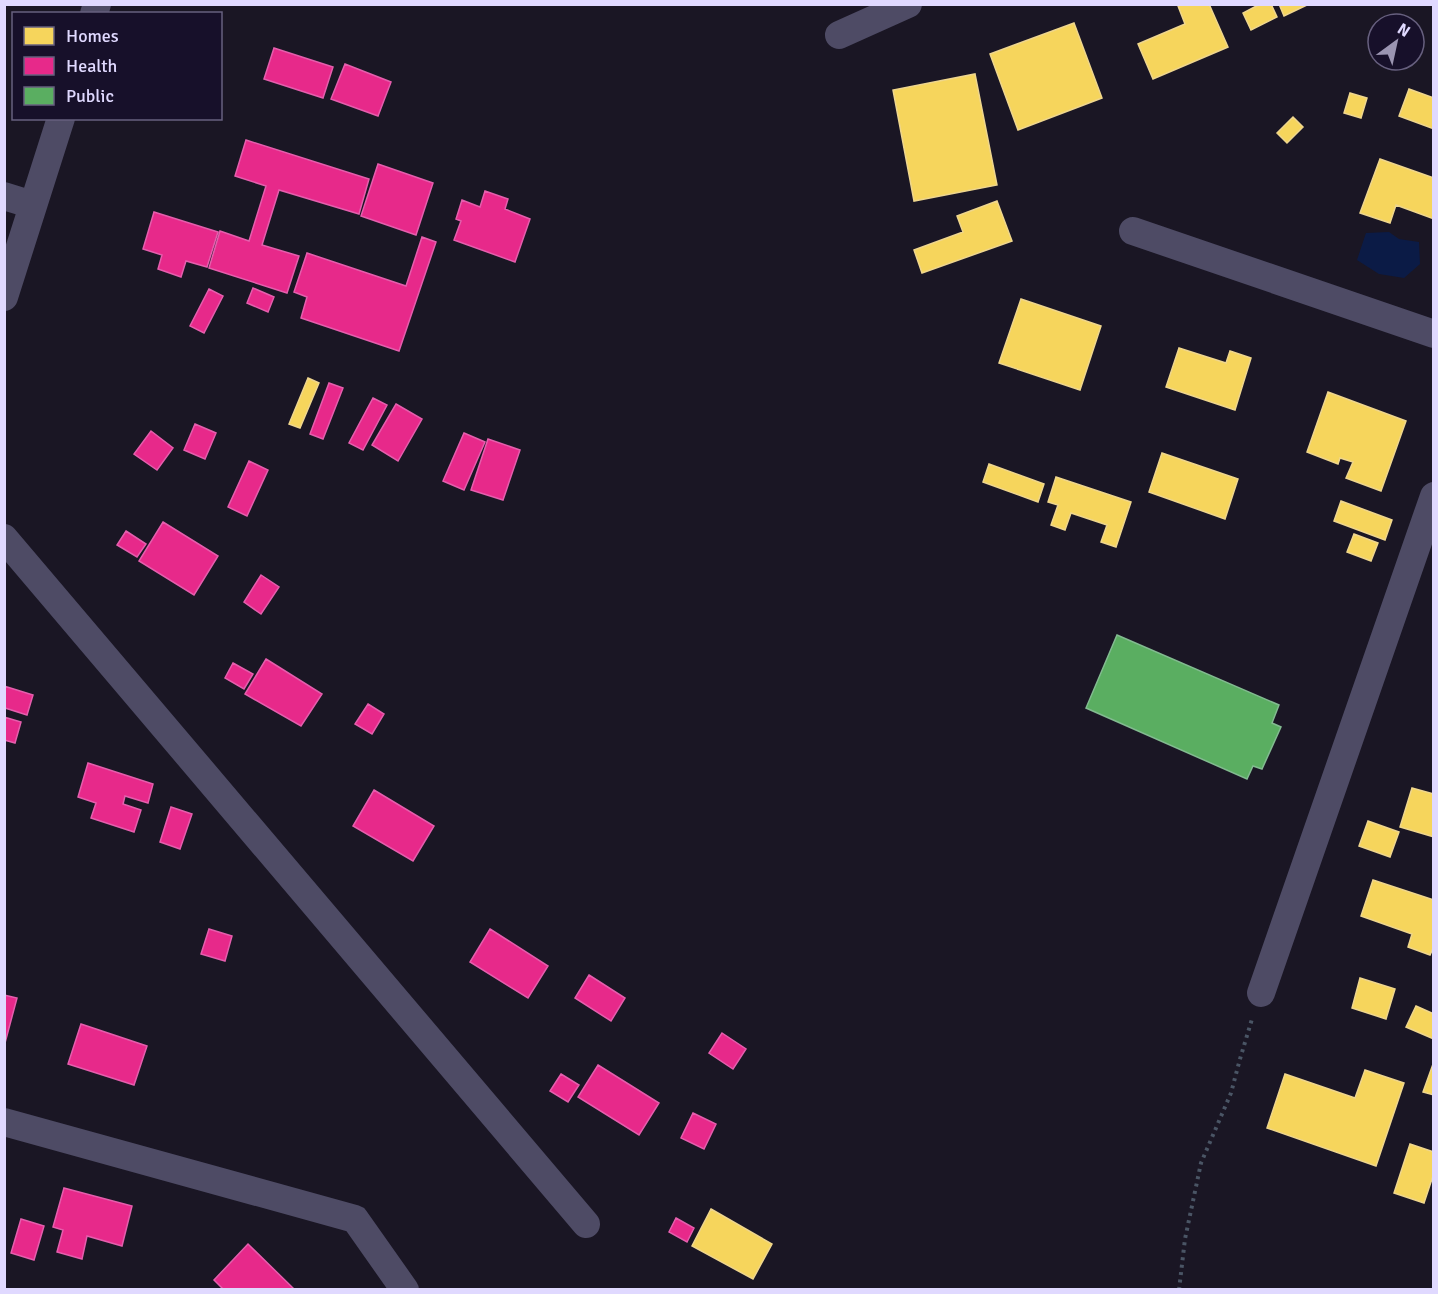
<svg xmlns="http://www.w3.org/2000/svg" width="1438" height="1294" viewBox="0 0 1438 1294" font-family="Signika,sans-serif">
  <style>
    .water { fill: #0b1b46 }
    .homes { fill: #f6d55c; stroke: #efd68d; stroke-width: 1.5 }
    .health { fill: #e7298a; stroke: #e55ead; stroke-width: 1.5 }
    .public { fill: #5aae61; stroke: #82bb90; stroke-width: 1.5 }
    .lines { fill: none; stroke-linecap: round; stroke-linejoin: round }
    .path { stroke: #4a5565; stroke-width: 4; stroke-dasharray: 3 4.5; stroke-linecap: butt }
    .minor { stroke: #4e4b65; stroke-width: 28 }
  </style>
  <rect width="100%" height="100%" fill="#1a1624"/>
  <path class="water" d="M1389,232l10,7 20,3 1,22 -16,14 -25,-4 -22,-14 9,-27z"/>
  <path class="homes" d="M1183,4h26l19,43 -75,32 -15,-35 47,-20 -7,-18z
    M1260,4h11l6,13 -26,13 -8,-17z
    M1279,4h30l-25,12z
    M1074,23l28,75 -84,32 -28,-76z
    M975,74l22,111 -83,16 -21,-111z
    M1409,89l25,9v31l-35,-13z
    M1350,93l17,5 -6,20 -17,-5z
    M1293,117l10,10 -16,16 -10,-10z
    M1380,159l54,19v41l-38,-14 -6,18 -30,-10z
    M997,201l15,40 -90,32 -8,-23 49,-18 -6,-16z
    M1021,299l80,27 -21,64 -81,-27z
    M1179,348l47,15 4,-12 21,7 -16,52 -69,-23z
    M308,378l11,5 -19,45 -11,-4z
    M1328,392l78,29 -25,70 -35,-13 7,-16 -13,-4 -2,6 -31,-12z
    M1162,453l76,26 -13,40 -76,-27z
    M989,464l55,20 -6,18 -55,-20z
    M1056,477l75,25 -15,45 -15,-5 6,-17 -36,-12 -6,17 -14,-5 7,-20 -10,-3z
    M1341,501l51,19 -7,20 -51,-19z
    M1354,534l24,9 -7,18 -24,-9z
    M1412,788l22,6v43l-34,-10z
    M1368,821l31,11 -9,25 -31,-11z
    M1373,880l61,20v46l-4,9 -22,-8 4,-13 -51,-18z
    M1360,978l35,11 -9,30 -34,-11z
    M1416,1006l18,8v25l-28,-12z
    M1433,1064l1,1v30l-11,-3z
    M1365,1070l39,13 -28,83 -109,-38 18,-54 70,24z
    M1410,1144l24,8v21l-10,30 -30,-10z
    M711,1209l61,35 -19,35 -61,-33z"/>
  <path class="health" d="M274,48l59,19 -10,31 -59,-19z
    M345,64l46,18 -13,34 -47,-17z
    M246,140l123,39 -10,35 -80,-24 -17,55 37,11 -12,37 -78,-25 11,-37 29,10 17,-55 -31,-10z
    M378,164l55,19 -17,52 -55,-19z
    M485,191l23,8 -3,10 25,10 -15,43 -61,-22 7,-19 -5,-2 6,-19 18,7z
    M154,212l64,20 -11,35 -21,-6 -5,16 -23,-8 4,-14 -19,-6z
    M422,237l14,5 -37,109 -98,-33 6,-21 -13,-5 13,-39 99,33z
    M253,288l21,9 -6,15 -21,-9z
    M209,289l14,7 -19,37 -14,-7z
    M329,383l14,5 -20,51 -13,-5z
    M373,398l14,7 -24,45 -14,-7z
    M396,404l26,15 -24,42 -26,-16z
    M195,424l21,9 -11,26 -21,-9z
    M151,431l22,17 -16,22 -23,-16z
    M464,433l21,9 -21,48 -21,-9z
    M488,439l32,11 -17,50 -32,-10z
    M249,461l19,9 -21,46 -19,-9z
    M163,522l55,34 -24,39 -55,-34z
    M126,531l20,13 -9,13 -20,-12z
    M261,575l18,12 -18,27 -17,-12z
    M266,659l56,35 -21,32 -56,-32z
    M233,663l20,11 -9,15 -19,-11z
    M4,686l29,9 -6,20 -22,-7 -1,2z
    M368,704l16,10 -12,20 -17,-10z
    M4,717l17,5 -6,21 -11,-3z
    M88,763l65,21 -5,19 -23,-7 -2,8 18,6 -7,22 -43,-14 5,-15 -18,-6z
    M374,790l60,36 -21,35 -60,-35z
    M171,807l21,7 -12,35 -20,-7z
    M209,929l23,7 -7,25 -24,-7z
    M490,929l58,37 -20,32 -58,-36z
    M589,975l36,23 -14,23 -36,-23z
    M4,995l13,3 -12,45h-1z
    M81,1024l66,22 -13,39 -66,-21z
    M722,1033l24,16 -13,20 -24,-16z
    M598,1065l61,38 -20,32 -61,-38z
    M561,1074l18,11 -11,17 -18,-11z
    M693,1113l23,11 -12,25 -23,-11z
    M64,1188l68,18 -10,40 -35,-10 -5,23 -25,-7 6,-22 -10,-3z
    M676,1218l18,10 -7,14 -18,-10z
    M21,1219l23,7 -10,34 -23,-7z
    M248,1244l47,46h-71l-10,-10z"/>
  <path class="public" d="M1117,635l162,70 -7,18 9,4 -19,42 -9,-3 -6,13 -161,-71z"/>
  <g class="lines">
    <path class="path" d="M1179,1290l6,-51 16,-76 30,-70 9,-34 12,-40"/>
    <path class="minor" d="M94,14l3,-10
      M839,35l69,-31
      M4,196l29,9
      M1133,231l301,103
      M4,297l57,-179
      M4,538l582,686
      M1261,993l173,-497
      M4,1122l351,97 50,71"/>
  </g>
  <rect width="1438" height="1294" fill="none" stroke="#e0d9ff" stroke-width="12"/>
  <rect x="12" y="12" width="210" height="108" fill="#17102a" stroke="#67607f" stroke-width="1.5"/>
  <rect x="24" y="27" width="30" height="18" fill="#f6d55c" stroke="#67607f" stroke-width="1.5"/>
  <text x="66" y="42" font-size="18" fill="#e0d9ff">Homes</text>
  <rect x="24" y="57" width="30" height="18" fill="#e7298a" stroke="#67607f" stroke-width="1.5"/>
  <text x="66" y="72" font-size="18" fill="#e0d9ff">Health</text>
  <rect x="24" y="87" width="30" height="18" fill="#5aae61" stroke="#67607f" stroke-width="1.5"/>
  <text x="66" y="102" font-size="18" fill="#e0d9ff">Public</text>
  <g transform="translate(1396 42) rotate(33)"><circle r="28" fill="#17102a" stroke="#67607f" stroke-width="1.5"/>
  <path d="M0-4.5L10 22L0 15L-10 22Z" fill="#9b95b2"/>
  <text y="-9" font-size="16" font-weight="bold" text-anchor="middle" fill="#e0d9ff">N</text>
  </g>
</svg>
